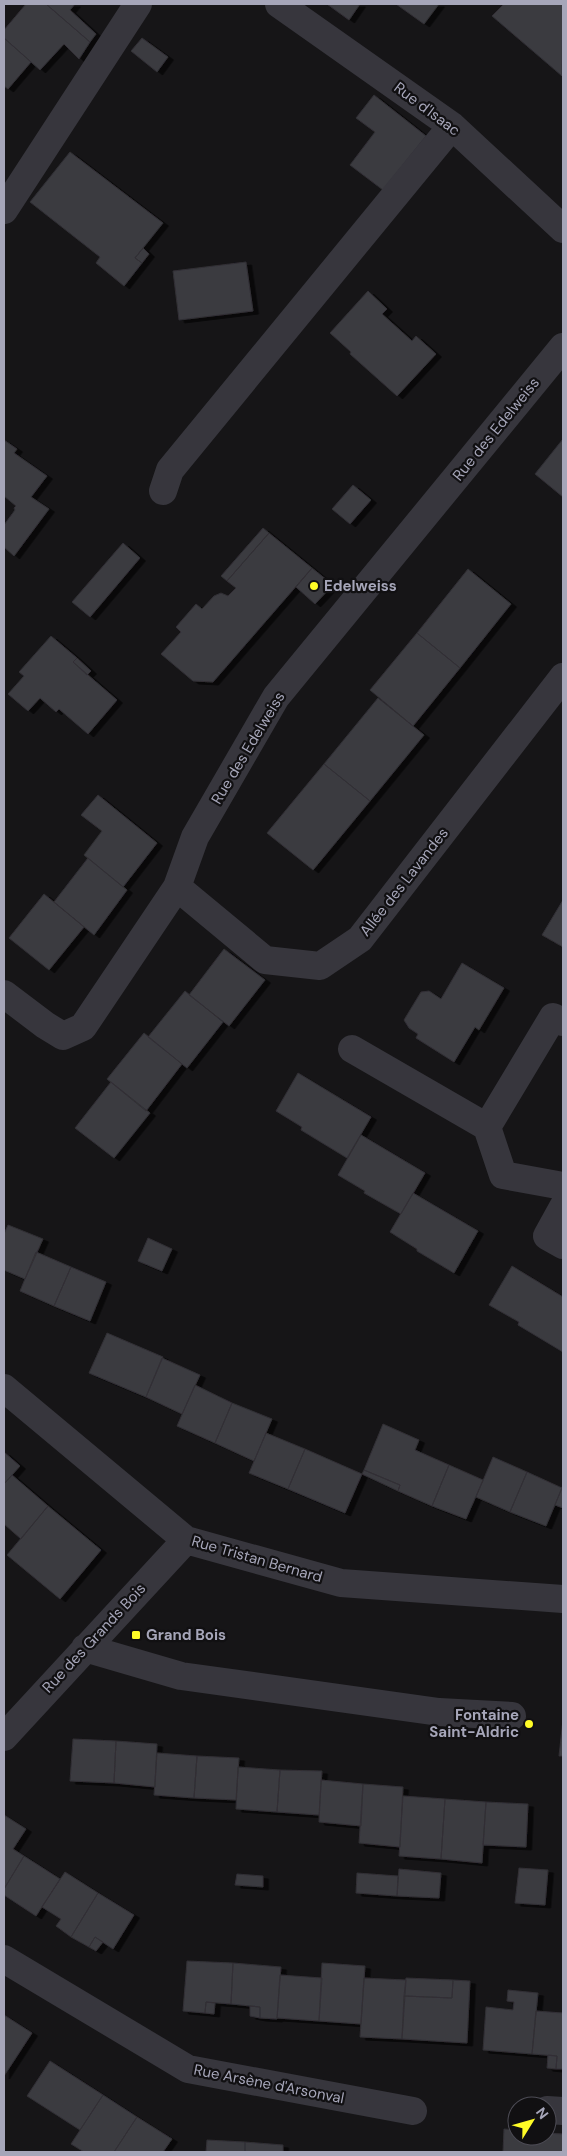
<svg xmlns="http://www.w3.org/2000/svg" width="567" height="2156" viewBox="0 0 567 2156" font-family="'DM Sans',sans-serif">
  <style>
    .building { fill: #3a3a40; stroke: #312f34; filter: url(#shadow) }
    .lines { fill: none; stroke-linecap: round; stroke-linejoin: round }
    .minor { stroke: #37363d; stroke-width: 28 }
    .poi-dot { fill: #fffc26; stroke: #111012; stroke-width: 2 }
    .labels { text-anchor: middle; stroke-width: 4.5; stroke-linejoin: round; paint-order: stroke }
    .street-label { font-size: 15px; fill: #a6a6b9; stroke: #111012 }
    .poi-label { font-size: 15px; font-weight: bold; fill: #a6a6b9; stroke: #111012; text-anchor: start }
  </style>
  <defs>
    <filter id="shadow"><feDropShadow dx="5.5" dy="3" stdDeviation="0" flood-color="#0009"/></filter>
  </defs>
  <rect width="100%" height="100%" fill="#161517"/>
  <path class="building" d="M26,4h20l44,38 -11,17 -15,-15 -24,26 -36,-32v-8z
    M46,4h29l-5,6 26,24 -6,8z
    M327,4h33l-11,16z
    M396,4h43l-15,20z
    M504,4h59l-1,72 -70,-60z
    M4,38l27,24 -23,27 -4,-3z
    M142,38l26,19 -11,15 -26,-21z
    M374,95l52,41 -43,54 -33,-25 25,-33 -19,-14z
    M70,152l93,71 -28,35 7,5 -18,23 -28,-23 4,-6 -70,-55z
    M143,248l6,6 -7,9 -7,-5z
    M246,262l7,49 -74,9 -6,-49z
    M368,291l19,18 -5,5 30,27 4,-5 20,18 -39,42 -47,-42 1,-2 -21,-19z
    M563,439v58l-28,-23z
    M4,440l13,9 -3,4 33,23 -16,21 18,12 -35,47 -10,-9v-22l11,-15 -1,-2 2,-2 -12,-10z
    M353,485l18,15 -21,24 -18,-15z
    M263,528l6,5 -42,48 -6,-5z
    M269,533l43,35 -99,114 -20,-1 -32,-27 20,-22 -5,-5 20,-23 6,5 12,-13 7,-3 7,3 8,-8 -9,-7z
    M123,543l17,15 -50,59 -18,-15z
    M312,568l21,17 -18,19 -19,-17z
    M468,569l43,35 -51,64 -43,-35z
    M417,633l43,35 -47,58 -43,-36z
    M51,636l26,22 -4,4 44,38 -29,34 -29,-25 -3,3 -16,-14 -12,13 -20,-17 16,-18 -5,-4z
    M77,658l14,13 -4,4 -14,-13z
    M378,698l46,37 -54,66 -46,-37z
    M324,764l46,37 -57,69 -46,-37z
    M98,795l59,48 -34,44 -39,-32 18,-24 -21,-16z
    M88,858l39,32 -33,45 -40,-33z
    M44,894l40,33 -35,43 -40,-32z
    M563,900v47l-21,-12z
    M224,949l41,31 -36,46 -40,-31z
    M462,963l42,25 -25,42 -4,-3 -21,35 -38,-24 2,-4 -9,-6 -5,-8 17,-28 8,-1 12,8z
    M185,991l38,31 -36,46 -39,-31z
    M144,1033l38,31 -36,47 -39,-32z
    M298,1073l73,44 -24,41 -46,-28 1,-3 -26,-16z
    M111,1082l39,31 -36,45 -39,-30z
    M361,1135l64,38 -24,41 -37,-21 1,-2 -27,-16z
    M413,1193l65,38 -24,42 -37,-22v-2l-27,-17z
    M8,1225l35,14 -18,40 -21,-9v-36z
    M148,1238l24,11 -10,22 -24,-10z
    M36,1252l35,15 -17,39 -34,-15z
    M512,1266l51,31v55l-45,-27 1,-3 -30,-17z
    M71,1267l35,15 -16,39 -36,-15z
    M107,1333l56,24 -17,40 -57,-24z
    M162,1358l38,17 -18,39 -36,-17z
    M195,1385l37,18 -17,40 -38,-17z
    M232,1403l40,16 -18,42 -39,-18z
    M383,1424l36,16 -4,10 34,15 -17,41 -34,-15 2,-6 -36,-15z
    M266,1433l39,16 -17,40 -39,-16z
    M305,1449l57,25 -17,39 -57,-24z
    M4,1452l16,14 -16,18z
    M493,1457l34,15 -17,40 -34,-15z
    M449,1465l34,15 -17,39 -34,-13z
    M364,1470l36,15 -2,6 -36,-17z
    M527,1472l35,16 -16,38 -36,-14z
    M12,1475l36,31 -27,33 -17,-15v-40z
    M563,1485v23l-8,-3z
    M48,1506l53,44 -41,49 -53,-44z
    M563,1720v36h-4z
    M73,1739l43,2 -2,42 -44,-2z
    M116,1741l41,3 -2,43 -41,-4z
    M157,1753l40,3 -3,42 -40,-3z
    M197,1756l42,2 -3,42 -42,-2z
    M238,1767l42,3 -3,42 -41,-3z
    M280,1770l42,1 -3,44 -42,-3z
    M321,1780l42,4 -2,42 -42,-4z
    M363,1784l40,3 -3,60 -41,-4z
    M403,1796l42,3 -4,60 -42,-3z
    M445,1799l41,3 -4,61 -41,-4z
    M486,1802l42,2 -2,43 -43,-2z
    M4,1815l22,14 -13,20 11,7 -20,33z
    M24,1856l36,23 -24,37 -32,-21v-6z
    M519,1868l29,2 -3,35 -30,-2z
    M399,1869l42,4 -2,25 -42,-2z
    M65,1872l33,21 -27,44 -15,-11 5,-7 -19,-12z
    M357,1873l41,3 -1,20 -41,-3z
    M237,1874l26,2v11l-28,-2z
    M98,1893l36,22 -21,34 -18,-12 -6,10 -18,-10z
    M95,1937l8,5 -7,9 -7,-4z
    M187,1961l46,2 -2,41 -25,-2 -1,11 -22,-2z
    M233,1963l48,4 -4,52 -17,-1v-11l-29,-3z
    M322,1963l43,3 -4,58 -42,-3z
    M280,1975l42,3 -3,43 -42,-3z
    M364,1978l42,2 -4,59 -42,-2z
    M406,1978l47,2 -1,18 -48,-2z
    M453,1980l17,1 -3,62 -65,-4 2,-43 48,2z
    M508,1990l30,3 -6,61 -49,-4 3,-43 27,3 1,-8 -7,-1z
    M206,2002l9,1 -1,11 -9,-1z
    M250,2006l10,1v11l-10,-2z
    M536,2011l27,2v56h-7l1,-13 -25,-2z
    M4,2015l28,18 -28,43z
    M548,2055l9,1 -1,13 -9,-1z
    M50,2061l53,34 -23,35 -53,-34z
    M103,2095l34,22 -23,35h-30l-13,-8z
    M137,2117l35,22 -9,13h-49z
    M504,2129l13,1v6h30v-3l16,1v18h-60z
    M207,2140l38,2v10h-39z
    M245,2142l38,3v7h-38z"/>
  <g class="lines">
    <path class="minor" d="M279,4l173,122 111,103
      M4,210l134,-206
      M163,491l7,-21 282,-344
      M177,887l88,73 55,6 40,-27 203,-262
      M4,994l41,31 18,11 20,-9 94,-140 18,-50 81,-140 287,-350
      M563,1022l-10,-5 -66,110 16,48 60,11
      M352,1049l135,78
      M563,1207l-16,29 16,9
      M4,1388l182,152 155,43 222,16
      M85,1648l96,28 258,36 73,4
      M4,1737l182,-197
      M4,1959l184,110 225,42
      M547,2110l16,1"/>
  </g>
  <g class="poi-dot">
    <circle cx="314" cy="586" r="5"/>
    <rect x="131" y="1630" width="10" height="10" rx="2.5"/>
    <circle cx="529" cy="1724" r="5"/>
  </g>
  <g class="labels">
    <g class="street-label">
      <text transform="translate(427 109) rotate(37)" y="5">Rue d'Isaac</text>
      <text transform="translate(496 429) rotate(-51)" y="5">Rue des Edelweiss</text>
      <text transform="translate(248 748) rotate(-59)" y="5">Rue des Edelweiss</text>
      <text transform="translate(404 882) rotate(-52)" y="5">Allée des Lavandes</text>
      <text transform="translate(257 1559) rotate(16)" y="5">Rue Tristan Bernard</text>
      <text transform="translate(94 1638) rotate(-47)" y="5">Rue des Grands Bois</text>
      <text transform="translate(269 2084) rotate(11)" y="5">Rue Arsène d'Arsonval</text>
    </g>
    <g class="poi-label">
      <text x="324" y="591">Edelweiss</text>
      <text x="146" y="1640">Grand Bois</text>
      <text x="519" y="1720" text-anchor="end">Fontaine<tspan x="519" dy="17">Saint-Aldric</tspan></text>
    </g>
  </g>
  <rect width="567" height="2156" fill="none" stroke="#a6a6b9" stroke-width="10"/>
  <g transform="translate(532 2121) rotate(53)"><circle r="24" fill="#111012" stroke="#4d4c55"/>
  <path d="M0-4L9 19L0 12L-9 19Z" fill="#fffc26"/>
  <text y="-8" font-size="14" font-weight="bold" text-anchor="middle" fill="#a6a6b9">N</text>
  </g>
</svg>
